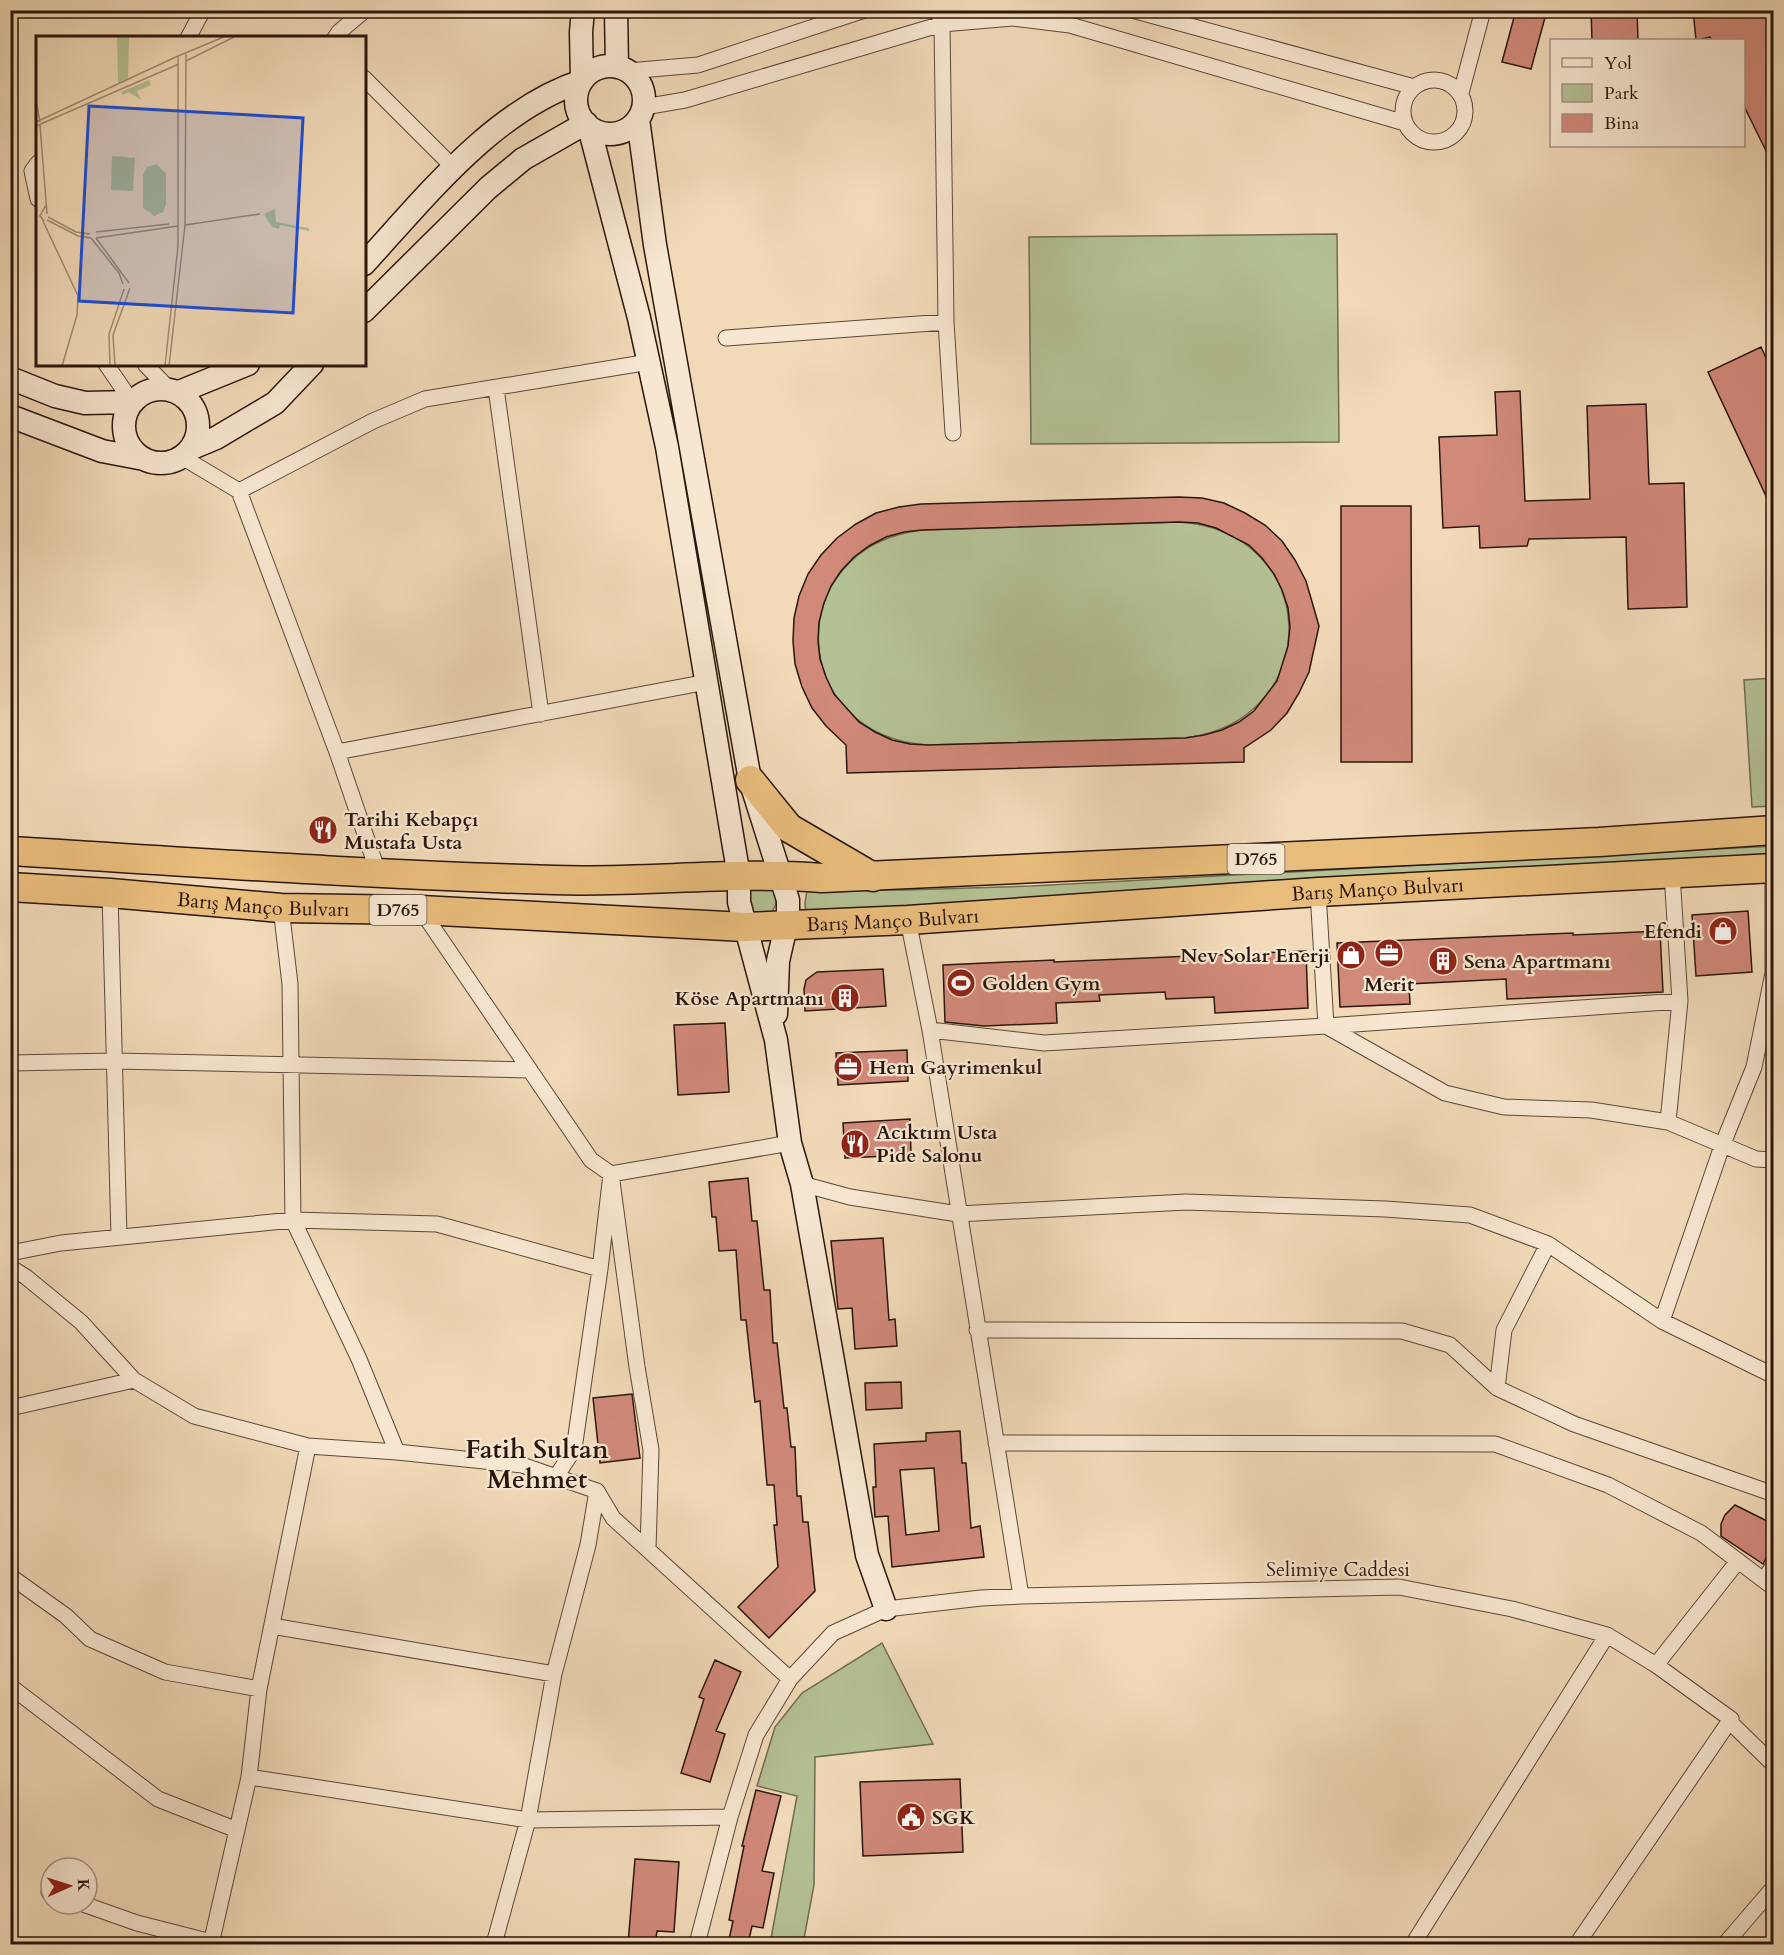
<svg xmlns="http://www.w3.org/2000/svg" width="1784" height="1955" viewBox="0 0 1784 1955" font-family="Cardo,serif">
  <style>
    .green { fill: #b4c194; stroke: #6f6c50; stroke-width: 1.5 }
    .building { fill: #d1897a; stroke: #2a160d; stroke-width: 1.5; fill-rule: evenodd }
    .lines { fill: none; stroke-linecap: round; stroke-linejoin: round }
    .street-casing { stroke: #5c4738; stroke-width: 17 }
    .secondary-casing { stroke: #2a160d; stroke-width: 25 }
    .highway-casing { stroke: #2a160d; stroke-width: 31 }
    .street { stroke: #f7e7d1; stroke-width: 15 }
    .secondary { stroke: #f7e7d1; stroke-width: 22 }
    .highway { stroke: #e9bd7c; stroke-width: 28 }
    .labels { text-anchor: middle; stroke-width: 4.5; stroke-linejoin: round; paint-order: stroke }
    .shield { fill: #f7e7d1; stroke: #685548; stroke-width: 1.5 }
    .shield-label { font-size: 18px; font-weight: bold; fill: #2a160d }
    .poi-label { font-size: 20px; font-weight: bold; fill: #2a160d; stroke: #f7e7d1; text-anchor: start }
    .street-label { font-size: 20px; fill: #2a160d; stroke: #f7e7d1 }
    .district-label { font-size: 26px; font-weight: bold; fill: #2a160d; stroke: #f7e7d1 }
    .inset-road { fill: none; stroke: #a28c74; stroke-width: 1.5 }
    .view { fill: #1d4ed8; fill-opacity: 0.15; stroke: #1d4ed8; stroke-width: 3 }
    .inset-edge { fill: none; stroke: #2a160d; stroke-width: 3 }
  </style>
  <rect width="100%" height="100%" fill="#f2dab8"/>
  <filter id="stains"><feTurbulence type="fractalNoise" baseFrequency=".00333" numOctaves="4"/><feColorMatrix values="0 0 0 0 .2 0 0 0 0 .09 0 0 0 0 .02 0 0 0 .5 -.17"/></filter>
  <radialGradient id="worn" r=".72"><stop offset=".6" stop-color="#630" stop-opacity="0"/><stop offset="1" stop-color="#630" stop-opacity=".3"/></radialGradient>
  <path class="green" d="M1337,234l2,208 -308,2 -2,-207z
    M1179,522c143,9 148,198 6,216l-257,7c-142,-9 -148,-198 -6,-215z
    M1773,678v128l-21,1 -8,-127z
    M1773,846v13l-967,56 -1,-12 2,-13h99l126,-4z
    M752,886l21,4c5,9 4,16 -3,24l-19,1 -7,-20z
    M882,1643l51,101 -118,13 -1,128 -11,59h-33l27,-148 -40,-10 18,-59 27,-34z"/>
  <path class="building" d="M1516,10h31l-16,59 -29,-7z
    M1591,10h46l1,30h-46z
    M1693,10h80v155l-30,-61v-64h-31l-2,-3 -14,3z
    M1761,347l7,15 5,-2v151l-65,-139z
    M1520,391l5,110 65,-2 -3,-93 59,-2 3,80 35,-1 3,124 -59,2 -2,-72 -97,2 -2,7 -47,2 -1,-22 -36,2 -4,-91 58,-2 -2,-43z
    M1179,497l23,1 22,5 21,10 20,12 17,16 13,19 11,21 13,45 -10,46 -10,21 -12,20 -16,17 -27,18v14l-397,11 -1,-28 -20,-19 -14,-18 -10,-21 -7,-23 -2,-23 1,-23 5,-22 9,-22 13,-19 16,-17 19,-14 20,-11 23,-6 22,-3zM1179,522l19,1 18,5 33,17 13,13 12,16 8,16 6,18 2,19 -2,19 -11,35 -23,30 -15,11 -17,8 -18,5 -19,3 -257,7 -18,-1 -18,-4 -17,-8 -16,-10 -25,-28 -8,-17 -6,-18 -2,-18 1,-19 5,-19 7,-17 10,-15 13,-14 15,-11 17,-9 18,-5 18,-2z
    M1341,506h70l1,256h-71z
    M1748,911l4,61 -56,4 -4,-61z
    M1660,931l3,61 -156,7 -1,-20 -97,5 1,20 -70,3 -3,-64 236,-10v2z
    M1306,951l2,57 -93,5 -1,-16 -48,2 -1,-7 -66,3 1,6 -44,2 1,20 -73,3 -39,-4 -2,-57 111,-5v2z
    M883,969l3,37 -81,5 -1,-22 2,-9 11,-8z
    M725,1023l4,69 -51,3 -4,-70z
    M907,1050l1,31 -70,4 -2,-32z
    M910,1119l1,36 -66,3 -2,-35z
    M748,1178l4,43h5l7,69h6l3,53h4l7,65h3l4,39h4l2,49h4l2,26h5l7,69 -46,47 -31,-31 40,-40 -4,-42h3l-3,-40h-7l-7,-84 -5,1 -9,-82h-5l-5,-70 -17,1 -3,-34h-4l-3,-35z
    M883,1238l6,82 6,-1 2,27 -42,3 -3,-41 -14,1 -7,-68z
    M901,1382l1,26 -36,2 -1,-27z
    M632,1394l8,64 -40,5 -7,-65z
    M960,1431l2,32h4l5,65 9,-2 4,31 -92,10 -4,-51 -13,1 -2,-30h3l-2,-43 52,-3v-8zM934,1468l5,63 -33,4 -6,-65z
    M1735,1505l38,19v21l-10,19 -42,-28v-12l4,-9z
    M715,1660l26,12 -25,59 9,3 -15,48 -29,-9 23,-74 -5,-2z
    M960,1779l3,73 -100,4 -3,-74z
    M756,1790l25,6 -19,75 12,2 -11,55 -11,-2 -4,18h-20l5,-23 -4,-1 15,-74h-2z
    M635,1859l44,3 -5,70 -17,-1 -2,13h-27z"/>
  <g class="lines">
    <g class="street-casing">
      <path id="street" d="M937,10l5,14 4,298 7,111
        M1132,10l282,77
        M188,38l15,-28
        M335,38l4,-6 26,-22
        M628,71l70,-6 167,-55
        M364,78l90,90
        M1403 111a31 31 0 1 1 62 0a31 31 0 1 1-62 0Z
        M1461,93l22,-83
        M644,107l41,-7 257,-76 71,-6 57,7 335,98
        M38,163l-6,8 6,28
        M726,338l220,-16
        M106,364l26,38
        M145,364l24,25
        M496,388l45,326
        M182,457l57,34 98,261 41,120
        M239,491l134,-70 52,-22 224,-37
        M337,752l370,-70
        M1672,874l8,127
        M1318,892l8,134 119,67 59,14 87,3 77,12
        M110,893l9,344
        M281,908l9,76 3,236 66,139 38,93
        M421,910l170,250 20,14 26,193 14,83 -3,99
        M908,920l22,110 114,13 282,-17 354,-25 -12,121 88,37 18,1
        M930,1030l91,566
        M10,1063l105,-2 415,9
        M802,1184l48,13 108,17 228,-12 199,7 85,6 78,29 114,77 112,55
        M10,1253l51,-10 232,-23 144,4 163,45
        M10,1267l16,10 55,45 53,58 60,36 114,30 89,6 125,13 75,26 16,27 177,161
        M1662,1321l60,-175 32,-79 19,-94v-105
        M977,1330l425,1 48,14 47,43 77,36 200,70
        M1497,1388l7,-58 44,-86
        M10,1408l124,-28
        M996,1443l499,1 113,41 93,48 73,55
        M556,1477l18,-28 26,-180 11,-95 179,-31
        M10,1576l56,40 24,23 75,33 94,17
        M1764,1579l10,-14
        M272,1626l282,48
        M1656,1665l82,-104
        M10,1686l148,113 79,31
        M249,1777l279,43 202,-3
        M49,1892l2,1
        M83,1904l54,19 82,21
        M211,1944l38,-167 10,-88 49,-243
        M494,1944l34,-124 26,-146 34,-129 9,-54
        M697,1944l33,-127 26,-82 34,-56 43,-46 53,-24 95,-11 40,-2 378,-9 113,22 95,26 49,30 75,54 -1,3 44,43
        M1413,1944l194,-309
        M1577,1944l154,-225
        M1725,1944l49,-57"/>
    </g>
    <g class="secondary-casing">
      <path id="secondary" d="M616,10l1,57
        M576 100a34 34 0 1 1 68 0a34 34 0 1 1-68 0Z
        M638,119l17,126 95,535 38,120v17l-10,44 -2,53
        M589,127l50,191 28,129 67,400 5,29v26l37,138 14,103 12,41 65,371 19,54
        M364,264c62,-67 129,-154 218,-183l-1,-49 2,-22
        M364,311l124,-123 35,-29 63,-36
        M10,378l45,18 30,7 47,-1
        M124 426a37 37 0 1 1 74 0a37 37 0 1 1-74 0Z
        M179,392l69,-28
        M10,416l92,35 42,8
        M192,448l24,-10 59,-35 37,-39"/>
    </g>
    <g class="highway-casing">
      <g id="highway">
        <path d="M750,780l39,48 84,49"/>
        <path d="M10,851c182,11 363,24 544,29 90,3 179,-9 268,-2l777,-36 175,-12"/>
        <path id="s1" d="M10,887l100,6 171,15 140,2 324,17 163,-7 410,-28 456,-24"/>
      </g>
    </g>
    <use href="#street" class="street"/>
    <use href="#secondary" class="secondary"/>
    <use href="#highway" class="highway"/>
  </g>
  <defs>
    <g id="restaurant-disc" transform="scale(1.5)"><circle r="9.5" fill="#8f2418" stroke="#f7e7d1"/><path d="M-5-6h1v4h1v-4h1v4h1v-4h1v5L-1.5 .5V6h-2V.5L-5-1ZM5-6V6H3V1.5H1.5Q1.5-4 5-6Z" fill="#fff"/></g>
    <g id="shop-disc" transform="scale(1.5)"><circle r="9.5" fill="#8f2418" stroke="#f7e7d1"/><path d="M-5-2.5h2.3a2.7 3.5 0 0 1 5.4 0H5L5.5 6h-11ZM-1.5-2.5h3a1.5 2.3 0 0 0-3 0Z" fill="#fff"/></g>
    <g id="office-disc" transform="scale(1.5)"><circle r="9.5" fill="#8f2418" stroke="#f7e7d1"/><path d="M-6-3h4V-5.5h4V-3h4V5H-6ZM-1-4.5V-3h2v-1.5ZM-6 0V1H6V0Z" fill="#fff"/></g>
    <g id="building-disc" transform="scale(1.5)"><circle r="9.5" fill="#8f2418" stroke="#f7e7d1"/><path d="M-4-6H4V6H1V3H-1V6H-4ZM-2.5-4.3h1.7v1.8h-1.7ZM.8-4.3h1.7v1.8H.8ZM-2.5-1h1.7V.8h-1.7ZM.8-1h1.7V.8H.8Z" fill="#fff"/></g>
    <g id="stadium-disc" transform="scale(1.5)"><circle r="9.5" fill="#8f2418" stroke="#f7e7d1"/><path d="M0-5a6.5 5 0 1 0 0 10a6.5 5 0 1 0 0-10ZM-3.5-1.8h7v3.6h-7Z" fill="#fff"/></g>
    <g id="civic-disc" transform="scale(1.5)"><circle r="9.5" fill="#8f2418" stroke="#f7e7d1"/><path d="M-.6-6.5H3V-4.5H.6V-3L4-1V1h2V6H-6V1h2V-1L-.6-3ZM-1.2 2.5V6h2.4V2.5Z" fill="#fff"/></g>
  </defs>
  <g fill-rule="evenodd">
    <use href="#restaurant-disc" x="323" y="830"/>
    <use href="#shop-disc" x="1723" y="931"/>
    <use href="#office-disc" x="1389" y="953"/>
    <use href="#shop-disc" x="1351" y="955"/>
    <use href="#building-disc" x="1443" y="961"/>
    <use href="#stadium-disc" x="961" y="983"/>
    <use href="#building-disc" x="845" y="998"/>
    <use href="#office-disc" x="848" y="1067"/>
    <use href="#restaurant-disc" x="855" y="1144"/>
    <use href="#civic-disc" x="911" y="1817"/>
  </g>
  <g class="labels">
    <g class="shield">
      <rect x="1227.5" y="844" width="57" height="30" rx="4.5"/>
      <rect x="369.5" y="895" width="57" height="30" rx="4.5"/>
    </g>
    <g class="shield-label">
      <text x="1256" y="865">D765</text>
      <text x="398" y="916">D765</text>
    </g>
    <g class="poi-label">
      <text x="344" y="826">Tarihi Kebapçı<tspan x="344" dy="23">Mustafa Usta</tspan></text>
      <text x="1702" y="938" text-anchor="end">Efendi</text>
      <text x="1330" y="962" text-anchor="end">Nev Solar Enerji</text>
      <text x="1464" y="968">Sena Apartmanı</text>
      <text x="982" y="990">Golden Gym</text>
      <text x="1389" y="991" text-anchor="middle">Merit</text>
      <text x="824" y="1005" text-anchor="end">Köse Apartmanı</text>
      <text x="869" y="1074">Hem Gayrimenkul</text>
      <text x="876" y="1139">Acıktım Usta<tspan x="876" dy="23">Pide Salonu</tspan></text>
      <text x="932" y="1824">SGK</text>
    </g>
    <g class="street-label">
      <text dy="7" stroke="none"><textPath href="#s1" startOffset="1370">Barış Manço Bulvarı</textPath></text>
      <text dy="7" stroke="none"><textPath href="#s1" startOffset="254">Barış Manço Bulvarı</textPath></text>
      <text dy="7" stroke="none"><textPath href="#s1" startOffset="884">Barış Manço Bulvarı</textPath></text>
      <text x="1338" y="1576">Selimiye Caddesi</text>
    </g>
    <g class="district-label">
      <text x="537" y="1458">Fatih Sultan<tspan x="537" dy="30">Mehmet</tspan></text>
    </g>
  </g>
  <g transform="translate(36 36)">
    <rect width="330" height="330" fill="#f2dab8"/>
    <path d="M81,0h12l-1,42 -10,5zM113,44l2,5 -14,6 4,9 -12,-8 -7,3 -1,-3zM76,120l23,2 -2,33 -22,-1zM121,128l9,10v30l-3,8 -9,4 -11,-8v-33l4,-8zM239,173l1,13 33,6v3l-29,-6 -1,4 -7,-2 -8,-13z" fill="#b4c194"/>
    <path class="inset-road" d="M150,25l50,-25M0,64l4,22M0,86l142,-66M4,89l7,89M0,90l143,-62M12,181l28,15 14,2M11,184l31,16 13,2M7,185l35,75 -1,19 -15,51M8,185l-4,-5 6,-11M149,189l75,-11M60,196l73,-8M55,202l28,35 4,11M60,202l82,-12M60,202l33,45M74,330l-1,-32 15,-45M79,330l-2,-31 17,-47M129,330l13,-120v-190l48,-20M133,330l16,-141 1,-171"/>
    <path class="view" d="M53,70l214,12 -10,195 -214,-12z"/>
    <rect width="330" height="330" class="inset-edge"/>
  </g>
  <rect width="1784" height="1955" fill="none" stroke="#f2dab8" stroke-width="36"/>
  <rect x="12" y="12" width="1760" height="1931" fill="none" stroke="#2a160d" stroke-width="3"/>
  <rect x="18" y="18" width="1748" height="1919" fill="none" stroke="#2a160d" stroke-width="1.5"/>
  <rect x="1550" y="39" width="195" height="108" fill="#f7e7d1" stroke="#a59383" stroke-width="1.5"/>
  <rect x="1562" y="58" width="30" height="9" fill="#f7e7d1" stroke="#a59383" stroke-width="1.5"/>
  <text x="1604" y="69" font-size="18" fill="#2a160d">Yol</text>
  <rect x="1562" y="84" width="30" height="18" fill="#b4c194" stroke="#a59383" stroke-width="1.5"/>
  <text x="1604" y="99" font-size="18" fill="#2a160d">Park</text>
  <rect x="1562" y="114" width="30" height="18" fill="#d1897a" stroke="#a59383" stroke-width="1.5"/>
  <text x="1604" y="129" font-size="18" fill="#2a160d">Bina</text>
  <g transform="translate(69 1886) rotate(87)"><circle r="28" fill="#f7e7d1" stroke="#a59383" stroke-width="1.5"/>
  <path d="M0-4.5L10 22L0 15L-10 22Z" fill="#8f2418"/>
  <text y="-9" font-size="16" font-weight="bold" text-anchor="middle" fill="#2a160d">K</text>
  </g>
  <rect width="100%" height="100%" filter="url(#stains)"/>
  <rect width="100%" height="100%" fill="url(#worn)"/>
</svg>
